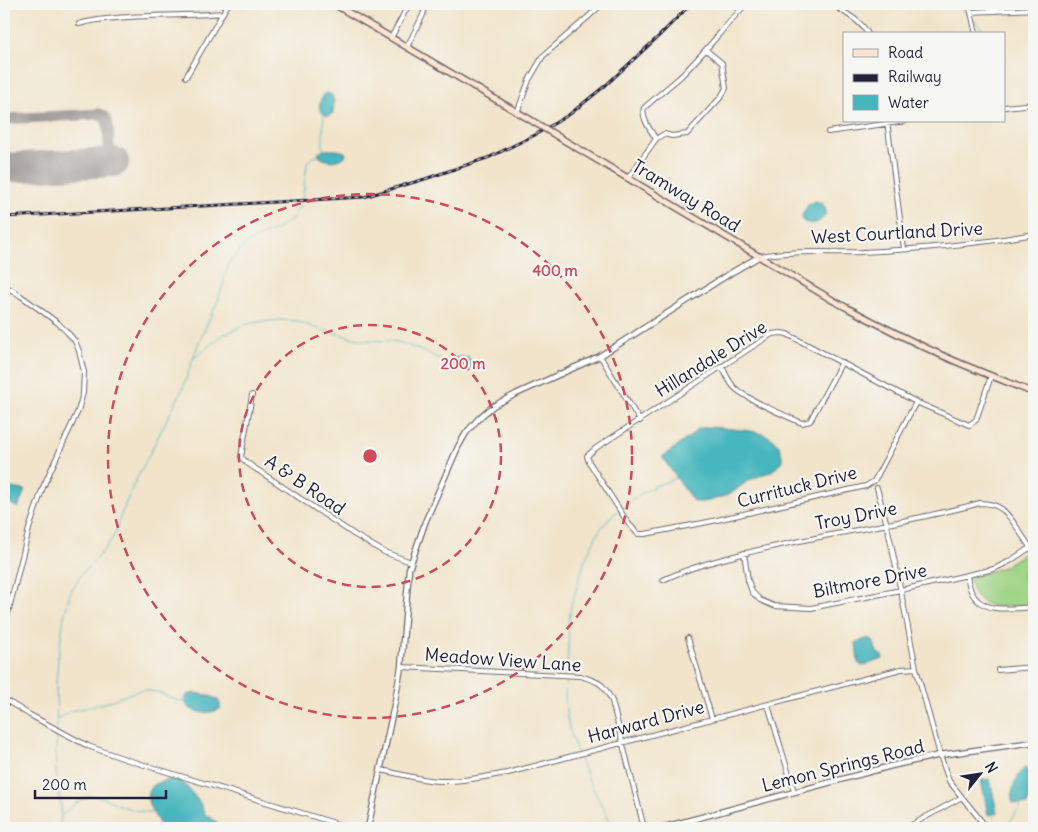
<svg xmlns="http://www.w3.org/2000/svg" width="1038" height="832" viewBox="0 0 1038 832" font-family="Delius,sans-serif">
  <style>
    .green { fill: #9fd485; stroke: #607b60 }
    .water { fill: #46b6be; stroke: #346c7c }
    .lines { fill: none; stroke-linecap: round; stroke-linejoin: round }
    .stream { stroke: #46b6be; stroke-width: 1 }
    .taxiway { stroke: #8a8383; stroke-width: 11 }
    .runway { stroke: #8a8383; stroke-width: 30 }
    .minor-casing { stroke: #6a666d; stroke-width: 6 }
    .tertiary-casing { stroke: #6a666d; stroke-width: 7 }
    .secondary-casing { stroke: #6a666d; stroke-width: 8 }
    .minor { stroke: #fff; stroke-width: 4 }
    .tertiary { stroke: #fff; stroke-width: 4.5 }
    .secondary { stroke: #fde4d0; stroke-width: 5 }
    .rail-casing { stroke: #22223b; stroke-width: 3 }
    .rail { stroke: #f6f6f2; stroke-width: 1; stroke-dasharray: 4; stroke-linecap: butt }
    .secondary-bridge-casing { stroke: #6a666d; stroke-width: 8; stroke-linecap: butt }
    .secondary-bridge { stroke: #fde4d0; stroke-width: 5 }
    .ring { fill: none; stroke: #d1495b; stroke-width: 2.5; stroke-dasharray: 9 6 }
    .labels { text-anchor: middle; stroke-width: 4.5; stroke-linejoin: round; paint-order: stroke }
    .street-label { font-size: 18px; fill: #22223b; stroke: #f6f6f2 }
    .centre { fill: #d1495b; stroke: #f6f6f2; stroke-width: 2.5 }
    .ring-label { font-size: 15px; text-anchor: middle; font-weight: bold; fill: #d1495b; stroke: #f6f6f2; stroke-width: 4.5; stroke-linejoin: round; paint-order: stroke }
  </style>
  <rect width="100%" height="100%" fill="#f6f6f2"/>
  <filter id="ink" filterUnits="userSpaceOnUse"><feTurbulence type="fractalNoise" baseFrequency=".02" numOctaves="2"/><feDisplacementMap in="SourceGraphic" scale="10" xChannelSelector="R" yChannelSelector="G"/><feConvolveMatrix kernelMatrix="1 2 1 2 8 2 1 2 1" color-interpolation-filters="sRGB"/></filter>
  <filter id="wash" filterUnits="userSpaceOnUse"><feTurbulence type="fractalNoise" baseFrequency=".0096" numOctaves="4" result="noise"/><feDisplacementMap in="SourceGraphic" scale="20" xChannelSelector="R" yChannelSelector="G"/><feGaussianBlur stdDeviation="1.12" result="paint"/><feColorMatrix in="noise" values="0 0 0 0 0 0 0 0 0 0 0 0 0 0 0 0 0 1.4 0 .05"/><feComposite in="paint" operator="in"/></filter>
  <g filter="url(#wash)">
    <rect width="100%" height="100%" fill="#f1e4cb"/>
    <path class="green" d="M1030,550l4,6v7c-3,2 -9,5 -10,9 -3,7 4,9 10,8v25c-18,0 -49,8 -60,-12 -3,-5 -3,-11 -4,-16l25,-7 8,-3z"/>
    <path class="water" d="M325,93h2l5,2 2,7 -1,11 -5,3c-13,-5 -9,-14 -3,-23z
      M325,150h12l8,2 1,3c-6,7 -20,8 -27,1v-4z
      M815,201c8,2 10,4 11,12 -5,9 -13,14 -23,8l-1,-6 6,-10z
      M459,357l10,1c4,4 3,7 0,11 -8,2 -20,4 -26,-3l3,-5z
      M705,427c9,0 18,1 27,2 17,2 43,2 49,22 1,4 2,8 0,11 -7,11 -19,12 -29,17 -7,3 -13,9 -19,13 -9,5 -31,13 -40,9l-31,-44 30,-22 5,-6z
      M4,487l21,3 -7,18 -14,-8z
      M869,638l4,2 4,13 5,2 1,4 -21,7 -4,-3 -2,-21z
      M195,693c10,2 28,3 25,16 -13,6 -29,5 -36,-8l3,-6z
      M1026,767c7,8 6,28 1,38l-14,-2c-5,-9 5,-31 13,-36z
      M173,779l7,2 8,7 12,15 4,10 12,9 1,2 -1,2 -17,-1h-8l-7,3h-22c-14,-23 -28,-43 11,-49z
      M990,779l7,34 -9,2 -7,-35z"/>
    <g class="lines">
      <path class="stream" d="M958,4l4,6 9,7
        M974,20l13,14
        M322,152l1,-1v-25l1,-12
        M193,359l28,-23 19,-9 8,-3 10,-2 22,-2 17,1 21,8 36,9 12,2 26,1 10,2 28,11 16,9
        M567,673l2,-55 3,-16 13,-42 12,-26 12,-16 28,-22 18,-10 22,-8
        M566,677c0,7 -1,15 -1,23 1,40 30,94 49,128
        M57,719l14,-8 33,-8 36,-13 17,2 22,9 7,1
        M57,728l-1,-43 2,-27 6,-42 6,-23 10,-17 24,-26 11,-16 6,-19 12,-29 50,-98 15,-44 21,-46 10,-35 14,-16 7,-5 8,-5 18,-7 16,-11 10,-17 5,-39 4,-5 7,-2
        M57,732c0,13 -3,27 -1,40 1,19 9,37 3,56
        M993,814l2,14
        M61,816c8,-7 17,-15 26,-19 12,-4 24,5 35,9 9,4 21,6 31,6
        M1006,828l14,-21 1,-4"/>
      <path class="taxiway" d="M4,119l96,-5 5,3 3,7 2,38"/>
      <path class="runway" d="M4,168l110,-6"/>
    </g>
  </g>
  <g filter="url(#ink)">
    <g class="lines">
      <g class="minor-casing">
        <path id="minor" d="M832,4c13,10 28,15 36,30
          M968,4l3,8 5,22
          M971,12l63,-3
          M79,24c17,-5 33,-6 50,-7 31,-2 62,-1 93,-4
          M391,38l18,-34
          M407,47l16,-32 3,-11
          M186,77l42,-73
          M1004,107l30,-3
          M517,113l12,-33 14,-24 45,-39 14,-13
          M887,121l17,128
          M828,132l78,-11
          M656,139c-5,-8 -15,-21 -12,-31 11,-10 23,-20 35,-30 24,-23 44,-50 67,-74
          M628,178l28,-39 8,-5 8,2 15,-2 34,-37 5,-9 -4,-25 -16,-13
          M760,256c34,-6 69,-3 103,-4 58,-3 115,-8 171,-18
          M4,285l17,11 37,27 10,10 7,8 4,10 5,21 -1,21 -5,18 -35,76 -14,42 -25,100
          M600,356l40,65
          M722,366c3,7 6,14 11,20 9,11 55,31 69,37l8,-2 32,-59
          M252,395l-11,62 6,6 108,72 29,17 27,10
          M916,402l-39,74 -3,5 -8,5 -158,36 -63,12h-7l-10,-11 -39,-61 -2,-6 9,-8 176,-114 9,-1 6,1 129,68 53,23 7,-5 15,-44
          M877,488l10,37 10,47 19,96 24,87 9,26 38,47
          M744,553l4,27 4,12 8,8 14,6 37,2 90,-18 93,-21 16,-8 21,-14
          M967,576c1,5 2,10 4,15 10,24 43,17 63,16
          M663,580c25,-12 52,-19 79,-26 78,-20 159,-29 238,-51 21,0 27,10 38,26 5,8 11,16 16,24
          M688,638l24,81
          M401,667l179,9c19,6 23,6 32,25l32,127
          M998,670l36,-3
          M4,699l26,16 58,31 40,14 223,68
          M768,705l26,86
          M381,770c21,4 45,12 66,11 20,0 41,-5 61,-8l393,-104 15,-1
          M906,828l56,-31"/>
      </g>
      <g class="tertiary-casing">
        <path id="tertiary" d="M368,828l27,-127 6,-34 8,-98 17,-49 32,-73 8,-14 13,-15 14,-12 23,-12 84,-38 129,-82 31,-18
          M661,828l230,-62 49,-11 94,-13"/>
      </g>
      <g class="secondary-casing">
        <path id="secondary" d="M334,4l195,115
          M562,139l272,162c42,22 84,45 128,63 24,10 48,19 72,29"/>
      </g>
      <use href="#minor" class="minor"/>
      <use href="#tertiary" class="tertiary"/>
      <use href="#secondary" class="secondary"/>
      <g class="rail-casing">
        <path id="rail" d="M4,217l360,-20 61,-18 65,-22 45,-22 35,-21 36,-29 53,-49 32,-32"/>
      </g>
      <use href="#rail" class="rail"/>
      <g class="secondary-bridge-casing">
        <path id="secondary-bridge" d="M529,119l33,20"/>
      </g>
      <use href="#secondary-bridge" class="secondary-bridge"/>
    </g>
  </g>
  <g class="ring">
    <circle cx="370" cy="456" r="131"/>
    <circle cx="370" cy="456" r="262"/>
  </g>
  <g class="labels">
    <g class="street-label">
      <text transform="translate(686 196) rotate(31)" y="6">Tramway Road</text>
      <text transform="translate(897 233) rotate(-3)" y="6">West Courtland Drive</text>
      <text transform="translate(711 359) rotate(-32)" y="6">Hillandale Drive</text>
      <text transform="translate(305 485) rotate(34)" y="6">A &amp; B Road</text>
      <text transform="translate(797 487) rotate(-14)" y="6">Currituck Drive</text>
      <text transform="translate(856 516) rotate(-11)" y="6">Troy Drive</text>
      <text transform="translate(870 581) rotate(-11)" y="6">Biltmore Drive</text>
      <text transform="translate(503 660) rotate(4)" y="6">Meadow View Lane</text>
      <text transform="translate(646 722) rotate(-15)" y="6">Harward Drive</text>
      <text transform="translate(843 766) rotate(-14)" y="6">Lemon Springs Road</text>
    </g>
  </g>
  <circle cx="370" cy="456" r="8" class="centre"/>
  <g class="ring-label">
    <text x="555" y="276">400 m</text>
    <text x="463" y="369">200 m</text>
  </g>
  <rect width="1038" height="832" fill="none" stroke="#f6f6f2" stroke-width="20"/>
  <rect x="843" y="32" width="162" height="90" fill="#f6f6f2" stroke="#a1a1a9"/>
  <rect x="853" y="49" width="25" height="8" fill="#fde4d0" stroke="#a1a1a9"/>
  <text x="888" y="58" font-size="15" fill="#22223b">Road</text>
  <rect x="853" y="74" width="25" height="8" fill="#22223b" stroke="#a1a1a9"/>
  <text x="888" y="82" font-size="15" fill="#22223b">Railway</text>
  <rect x="853" y="95" width="25" height="15" fill="#46b6be" stroke="#a1a1a9"/>
  <text x="888" y="108" font-size="15" fill="#22223b">Water</text>
  <g transform="translate(980 774) rotate(60)" stroke="#f6f6f2" stroke-width="4" paint-order="stroke">
  <path d="M0-4L9 19L0 12L-9 19Z" fill="#22223b"/>
  <text y="-8" font-size="14" font-weight="bold" text-anchor="middle" fill="#22223b">N</text>
  </g>
  <path d="M35 790v8h131v-8" fill="none" stroke="#22223b" stroke-width="2.5"/>
  <text x="42" y="790" font-size="15" fill="#22223b" stroke="#f6f6f2" stroke-width="4" paint-order="stroke">200 m</text>
</svg>
